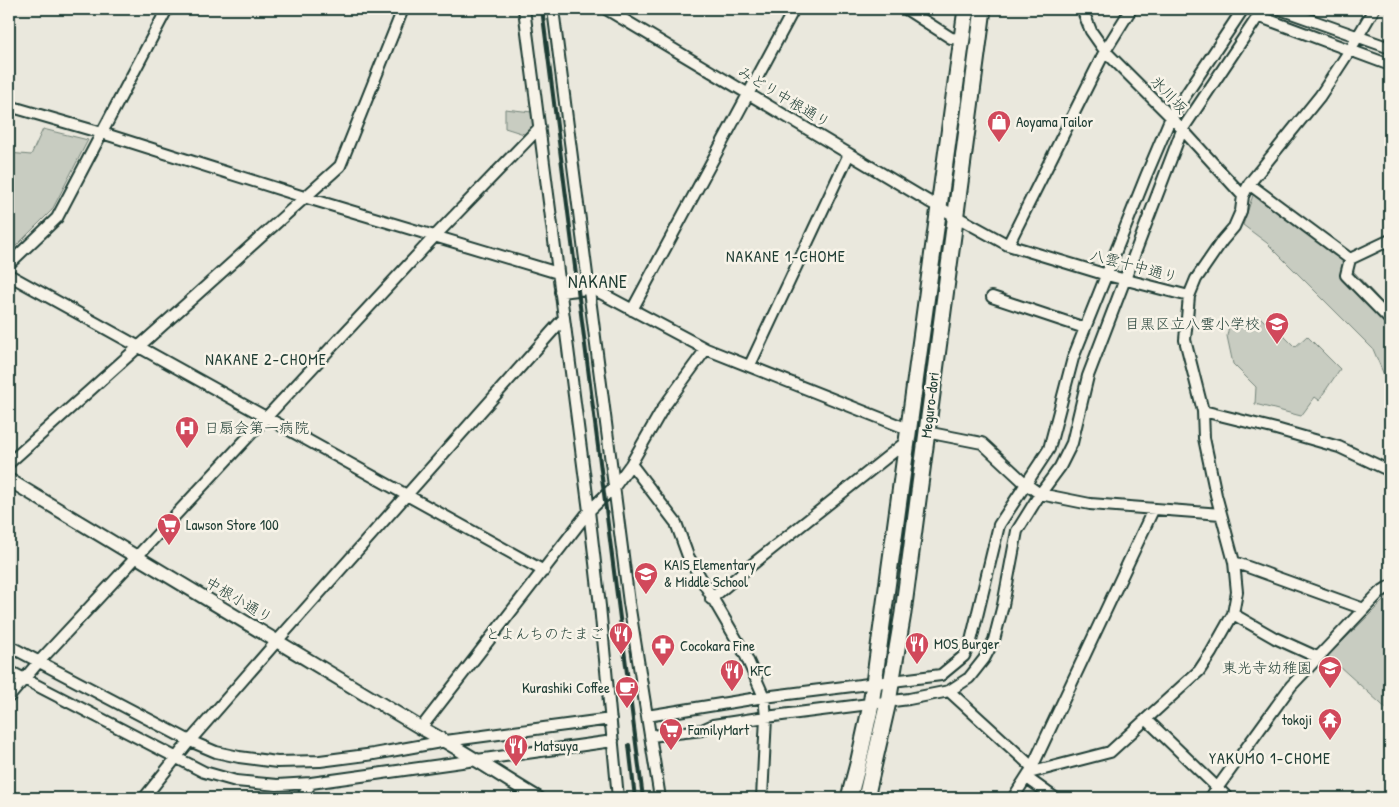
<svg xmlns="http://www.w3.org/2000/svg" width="1399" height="807" viewBox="0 0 1399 807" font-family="'Patrick Hand','Klee One',sans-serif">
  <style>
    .green { fill: #c8ccc1; stroke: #74847a }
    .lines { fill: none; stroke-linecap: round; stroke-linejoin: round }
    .minor-casing { stroke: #1f3d34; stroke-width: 14 }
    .tertiary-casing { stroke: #1f3d34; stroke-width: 16 }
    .primary-casing { stroke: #1f3d34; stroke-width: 19 }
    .minor { stroke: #f7f3e8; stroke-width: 10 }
    .tertiary { stroke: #f7f3e8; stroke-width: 12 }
    .primary { stroke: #f7f3e8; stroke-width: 15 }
    .rail { stroke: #1f3d34; stroke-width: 4 }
    .labels { text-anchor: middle; stroke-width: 5; stroke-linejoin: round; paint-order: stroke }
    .street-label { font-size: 15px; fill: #1f3d34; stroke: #f7f3e8 }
    .poi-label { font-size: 15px; fill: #1f3d34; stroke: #f7f3e8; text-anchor: start }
    .neighbourhood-label { font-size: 16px; letter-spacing: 1px; fill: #1f3d34; stroke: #f7f3e8 }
    .quarter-label { font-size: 18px; letter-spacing: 1px; fill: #1f3d34; stroke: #f7f3e8 }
  </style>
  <rect width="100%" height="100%" fill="#eae8dd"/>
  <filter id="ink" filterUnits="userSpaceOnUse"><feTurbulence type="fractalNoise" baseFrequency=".02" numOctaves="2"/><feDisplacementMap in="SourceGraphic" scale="10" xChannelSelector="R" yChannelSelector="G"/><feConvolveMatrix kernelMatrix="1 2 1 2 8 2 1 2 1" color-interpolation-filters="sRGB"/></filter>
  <g filter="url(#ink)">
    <path class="green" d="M505,109l27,3 2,16 -7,7 -22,-7z
      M43,129l45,11 -36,70 -43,43v-100l22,2z
      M1254,192l90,69 46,50v78l-17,-40 -106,-106 -24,-18z
      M1259,316l20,20 3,-2 13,13 12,-11 33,33 -21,31 -4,-3 -14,19 -46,-12 1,-17 -23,-23 -6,-28 2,-10 17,2z
      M1390,594v118l-62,-56z"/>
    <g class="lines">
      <g class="minor-casing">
        <path id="minor" d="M524,9l65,502 11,95 18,192
          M553,9l76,594 31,195
          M606,9l322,192 80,44 99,30 82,21
          M906,9l45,29 11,1
          M1082,9l9,22 14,20 66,66 72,79
          M1280,9l110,39
          M1258,16l132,49
          M9,106l93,27 202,64 254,76
          M1249,184l101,75 40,-19
          M1008,245l97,-194 26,-42
          M1350,259l-4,16 44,45
          M9,264l48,-46 110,-209
          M9,275l535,296
          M560,292l28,-3 9,2 109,58 202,80
          M992,297l93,31
          M632,310l162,-301
          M750,365l99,-211
          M1203,411l73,18 63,18 51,24
          M926,432l56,11 44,41 14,10 50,10 131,10
          M9,463l331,-297 63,-157
          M631,464l45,59 12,33 57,98 19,43 2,20 -4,81
          M1234,562l130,47
          M711,599l38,-32 157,-125
          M1233,614l42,24 42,19
          M9,646l181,95 26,11 23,5 38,5 43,-1 54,-7 72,-13 165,-22
          M9,671l195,101 32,9 41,4 34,-2 302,-42
          M949,691l82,75
          M9,697l27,-32 399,-429 105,-109
          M647,716l117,-19 177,-22 23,-19 7,-15 28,-116 50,-76 24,-91 73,-182 25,-59 72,-108
          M1146,719l82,79
          M421,728l168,-217 26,-25 16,-22 32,-56 43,-59
          M651,736l51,-6 11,-5 53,-8 143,-18 40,-8 20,-13 15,-19 10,-19 9,-35 14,-74 23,-37 20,-27 12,-24 16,-67 94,-246 81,-121
          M144,798l44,-55 89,-102 287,-323
          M302,798l9,-15
          M1013,798l16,-25 81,-21 89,-81 12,-18 22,-39 4,-22 -3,-30 -18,-67 -12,-57 -1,-27 -18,-71 4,-44 7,-17 26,-38 12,-14 7,-16 2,-15 6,-12 71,-88 30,-46 24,-41
          M1055,798l-28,-20 126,-268
          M1210,798l81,-112 88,-93 11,-7"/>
      </g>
      <g class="tertiary-casing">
        <path id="tertiary" d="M9,480l412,248c40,21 78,47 117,70"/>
      </g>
      <g class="primary-casing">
        <path id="primary" d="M849,798l9,-34 13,-59 95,-696
          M866,798l22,-96 15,-89 80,-604"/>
      </g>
      <use href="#minor" class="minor"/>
      <use href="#tertiary" class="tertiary"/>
      <use href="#primary" class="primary"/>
      <path class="rail" d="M542,9l101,789
        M629,745l6,53"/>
    </g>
  </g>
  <defs>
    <g id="shop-pin" transform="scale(1.25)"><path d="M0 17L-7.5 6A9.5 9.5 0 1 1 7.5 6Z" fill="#d1495b" stroke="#f7f3e8"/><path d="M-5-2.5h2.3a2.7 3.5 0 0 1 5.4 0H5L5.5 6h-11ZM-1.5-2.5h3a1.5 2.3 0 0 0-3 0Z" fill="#fff"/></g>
    <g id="school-pin" transform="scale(1.25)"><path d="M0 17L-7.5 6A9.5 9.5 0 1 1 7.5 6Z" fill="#d1495b" stroke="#f7f3e8"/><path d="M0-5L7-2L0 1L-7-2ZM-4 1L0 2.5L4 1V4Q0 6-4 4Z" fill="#fff"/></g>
    <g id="hospital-pin" transform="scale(1.25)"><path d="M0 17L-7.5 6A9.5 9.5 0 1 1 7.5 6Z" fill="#d1495b" stroke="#f7f3e8"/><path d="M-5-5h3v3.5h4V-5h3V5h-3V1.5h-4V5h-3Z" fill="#fff"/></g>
    <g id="supermarket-pin" transform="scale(1.25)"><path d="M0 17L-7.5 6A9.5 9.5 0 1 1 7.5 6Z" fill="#d1495b" stroke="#f7f3e8"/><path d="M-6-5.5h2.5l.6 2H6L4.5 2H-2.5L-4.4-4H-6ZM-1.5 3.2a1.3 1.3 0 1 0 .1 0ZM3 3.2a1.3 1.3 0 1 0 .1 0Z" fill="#fff"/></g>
    <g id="restaurant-pin" transform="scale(1.25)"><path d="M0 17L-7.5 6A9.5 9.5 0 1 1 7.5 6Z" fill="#d1495b" stroke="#f7f3e8"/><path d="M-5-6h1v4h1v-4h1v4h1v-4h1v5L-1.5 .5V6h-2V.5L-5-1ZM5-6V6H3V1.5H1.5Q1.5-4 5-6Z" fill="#fff"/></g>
    <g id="pharmacy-pin" transform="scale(1.25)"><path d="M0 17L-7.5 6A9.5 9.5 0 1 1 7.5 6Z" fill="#d1495b" stroke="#f7f3e8"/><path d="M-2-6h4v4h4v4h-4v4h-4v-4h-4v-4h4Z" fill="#fff"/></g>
    <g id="cafe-pin" transform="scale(1.25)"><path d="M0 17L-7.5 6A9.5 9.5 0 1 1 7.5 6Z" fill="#d1495b" stroke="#f7f3e8"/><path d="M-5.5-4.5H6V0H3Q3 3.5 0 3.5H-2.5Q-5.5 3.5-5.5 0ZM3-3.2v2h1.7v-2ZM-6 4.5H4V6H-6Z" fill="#fff"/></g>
    <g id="temple-pin" transform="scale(1.25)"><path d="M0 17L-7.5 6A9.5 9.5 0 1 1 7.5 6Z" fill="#d1495b" stroke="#f7f3e8"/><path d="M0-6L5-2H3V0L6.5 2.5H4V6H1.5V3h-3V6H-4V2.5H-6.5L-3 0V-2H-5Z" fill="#fff"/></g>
  </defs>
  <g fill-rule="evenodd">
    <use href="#shop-pin" x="999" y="122"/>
    <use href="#school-pin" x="1277" y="324"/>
    <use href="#hospital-pin" x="187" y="428"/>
    <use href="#supermarket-pin" x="169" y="525"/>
    <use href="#school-pin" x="646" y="574"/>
    <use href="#restaurant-pin" x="621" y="634"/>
    <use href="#restaurant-pin" x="917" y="644"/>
    <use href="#pharmacy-pin" x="663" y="646"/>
    <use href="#school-pin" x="1330" y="668"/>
    <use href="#restaurant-pin" x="732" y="671"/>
    <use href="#cafe-pin" x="627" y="688"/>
    <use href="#temple-pin" x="1330" y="720"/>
    <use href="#supermarket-pin" x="671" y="730"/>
    <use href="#restaurant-pin" x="516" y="746"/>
  </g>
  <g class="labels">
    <g class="street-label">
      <text transform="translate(1169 95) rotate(46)" y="5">氷川坂</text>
      <text transform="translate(784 97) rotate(31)" y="5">みどり中根通り</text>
      <text transform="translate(1134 266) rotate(15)" y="5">八雲十中通り</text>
      <text transform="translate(930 405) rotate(-83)" y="5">Meguro-dori</text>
      <text transform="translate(239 600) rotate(31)" y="5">中根小通り</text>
    </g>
    <g class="poi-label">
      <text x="1016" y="127">Aoyama Tailor</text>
      <text x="1260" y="329" text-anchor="end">目黒区立八雲小学校</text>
      <text x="204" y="433">日扇会第一病院</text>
      <text x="186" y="530">Lawson Store 100</text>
      <text x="664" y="570">KAIS Elementary<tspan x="664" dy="17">&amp; Middle School</tspan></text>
      <text x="604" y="639" text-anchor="end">とよんちのたまご</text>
      <text x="934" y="649">MOS Burger</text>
      <text x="680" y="651">Cocokara Fine</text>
      <text x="1312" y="673" text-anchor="end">東光寺幼稚園</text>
      <text x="750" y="676">KFC</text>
      <text x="610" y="693" text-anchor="end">Kurashiki Coffee</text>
      <text x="1312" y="725" text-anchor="end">tokoji</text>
      <text x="688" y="735">FamilyMart</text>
      <text x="534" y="751">Matsuya</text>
    </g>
    <g class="neighbourhood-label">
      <text x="786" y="262">NAKANE 1-CHOME</text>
      <text x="266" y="365">NAKANE 2-CHOME</text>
      <text x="1270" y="764">YAKUMO 1-CHOME</text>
    </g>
    <g class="quarter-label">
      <text x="598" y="288">NAKANE</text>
    </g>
  </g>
  <rect width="1399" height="807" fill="none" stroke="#f7f3e8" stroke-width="30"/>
  <rect x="15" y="15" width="1369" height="777" fill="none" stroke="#1f3d34" stroke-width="2" filter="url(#ink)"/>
</svg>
